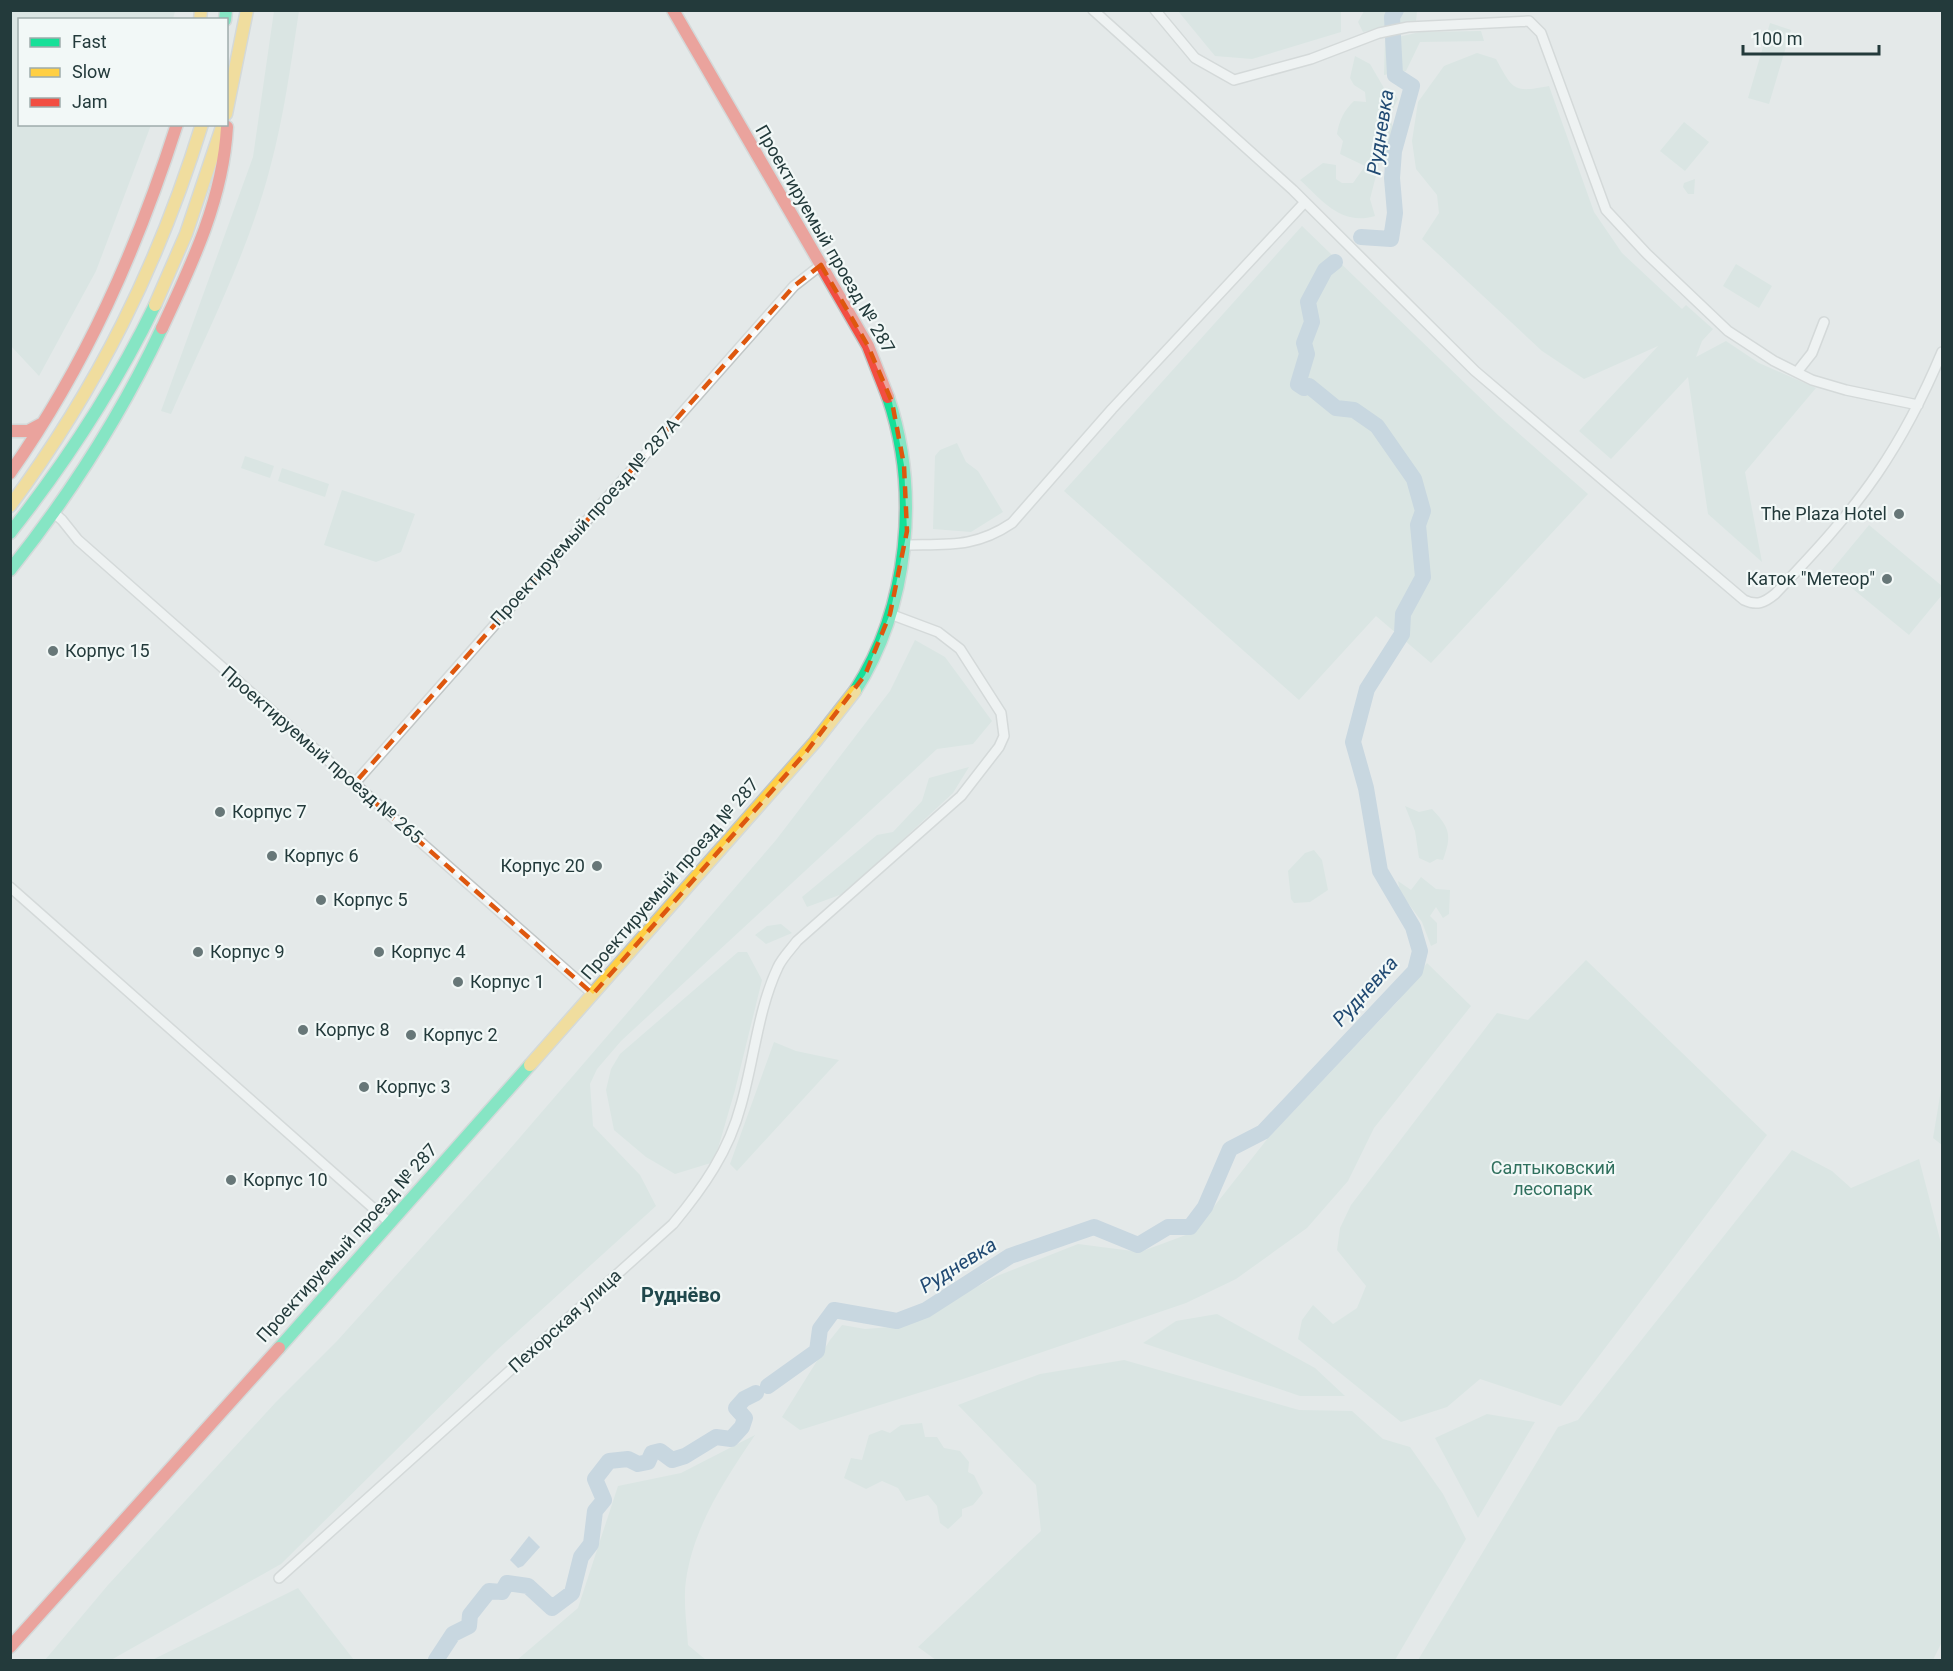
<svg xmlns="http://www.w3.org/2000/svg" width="1953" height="1671" viewBox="0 0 1953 1671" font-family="Roboto,sans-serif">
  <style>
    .green { fill: #cee1db }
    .water { fill: #a7c0d5 }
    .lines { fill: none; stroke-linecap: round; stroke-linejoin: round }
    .river { stroke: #a7c0d5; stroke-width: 16 }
    .street-casing { stroke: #c1c6c6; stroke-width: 12 }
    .fast-casing { stroke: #c0c6c6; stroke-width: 15 }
    .slow-casing { stroke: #c0c6c6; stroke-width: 15 }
    .jam-casing { stroke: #c0c6c6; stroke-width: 15 }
    .street { stroke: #fbfcfc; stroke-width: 9 }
    .fast { stroke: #16e098; stroke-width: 12 }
    .slow { stroke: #ffcf43; stroke-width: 12 }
    .jam { stroke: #f24e42; stroke-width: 12 }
    .marked { fill: none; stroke: #de570e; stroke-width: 4.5; stroke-dasharray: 12 8; stroke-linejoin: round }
    .poi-dot { fill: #677778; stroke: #f2f8f7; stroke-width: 2 }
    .labels { text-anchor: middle; stroke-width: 4.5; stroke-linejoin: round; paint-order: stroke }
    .street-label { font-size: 18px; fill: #233a3b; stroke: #f2f8f7 }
    .poi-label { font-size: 18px; fill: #233a3b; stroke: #f2f8f7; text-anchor: start }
    .park-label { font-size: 18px; fill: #30705e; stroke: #f2f8f7 }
    .water-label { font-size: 20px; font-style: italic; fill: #214a73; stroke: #f2f8f7 }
    .neighbourhood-label { font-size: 20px; font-weight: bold; fill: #20484c; stroke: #f2f8f7 }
  </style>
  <rect width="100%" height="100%" fill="#e4e9e9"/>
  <path class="green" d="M11,10l164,1 -2,8 -153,1v104l131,1 -55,146 -57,105 -28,-30z
    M274,11h25c-8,52 -15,105 -29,157 -22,85 -64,166 -99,246l-10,-3 92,-254z
    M1178,11h163v21l-89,27 -37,-3z
    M1364,11h53l-1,10 -53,11 -5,-10z
    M1770,23l21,7 -22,74 -21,-6z
    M1481,31l3,10 -64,1 -14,29 -22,4 1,-35 35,-8z
    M1477,53l19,6c17,31 17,34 53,27l45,126 28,41 60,56 4,-4 27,24 -11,12 -6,16 30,-16 33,22 57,25 -71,84 17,90 -54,-48 -20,-137 -77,82 -32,-28 79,-85 -74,33 -42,-28 -120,-112 17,-26 -2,-18 -21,-26 -4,-28 6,-39 26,-36z
    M1355,56l15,8 14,24 7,1 7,10 -9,18 5,12 -7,25 -7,6 -10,39 5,17c-34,10 -52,-15 -75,-36l23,-17 13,2v14l6,4h11l12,-17 -25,-12 3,-13 -6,-7c2,-13 7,-24 17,-33l12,1 -1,-10 -11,-7 -4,-7z
    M1684,122l25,20 -24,29 -25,-20z
    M1695,179l-1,15h-6l-5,-7 1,-4z
    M1302,226l197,190 89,78 -157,169 -55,-47 -77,84 -235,-209z
    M1736,264l36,22 -13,22 -36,-22z
    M957,443l9,19 12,9 25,41 -32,20 -38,-3 2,-73 5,-6z
    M245,456l29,10 -4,12 -29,-10z
    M282,468l47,16 -4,13 -47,-16z
    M342,490l73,24 -14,38 -25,10 -52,-17z
    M1869,525l73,61v9l-33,40 -78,-64z
    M915,640l30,17 47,64 -19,23 -36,5 -316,292 -24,28 -7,15 3,42 47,49 16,31 -160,145 -215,213 -170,96h-66l63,-75 168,-183 61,-61 167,-185 272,-316 114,-149z
    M969,767l-16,26 -108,100 -38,14 -5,-10 75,-62 16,-3 29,-31 7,-23z
    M1405,806l14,6 13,-3c18,19 20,26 11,51l-6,-1 -7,4 -11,-5 -4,-27z
    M1314,850l8,10 6,30 -18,12 -16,1 -3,-4 -3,-28 17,-18z
    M1421,877l15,12 14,1 -1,24 -6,4 -7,-11 -6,9 7,7v20l-6,3 -9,-24 -22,-30 -2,-11 13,9z
    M781,924l11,9 -26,11 -11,-9 12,-9z
    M738,952h9l15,28 -27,110 -21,72 -39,12 -29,-17 -32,-27 -8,-40 5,-21 9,-15z
    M1586,960l181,175 -206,271 -81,-27 -33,28 -46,15 -103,-83 4,-19 11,-15 20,19 24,-16 9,-22 -29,-36 3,-22 11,-23 146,-192 31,7z
    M1427,963l44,43 -97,122 -26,53 -41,47 -71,51 -50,24 -223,76 -163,51 -18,-13 48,-77 12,-15 23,4 39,-3 93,-50 81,-32 62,8 54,-20 74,-94 130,-137z
    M774,1042l22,9 43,9 -102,111 -7,-7z
    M1942,1084v61l-9,-7z
    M1792,1150l40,21 19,17 68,-29 23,88v395l-9,18h-515l140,-233 20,-7z
    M1217,1314l98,54 30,28h-45l-157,-53 33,-22z
    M1124,1360l175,50 53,1 31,28 27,8 33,47 23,45 -71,121h-459l-18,-13 123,-116 -5,-46 -78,-80 82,-31z
    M1487,1414l48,8 -57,96 -43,-80z
    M922,1423l3,14h12l7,11 16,3 9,11 -1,10 6,3 9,18 -10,12 -11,4v7l-14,13 -8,-6 -3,-17 -9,-11 -22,6 -8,-13 -16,-7 -16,8 -22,-11 7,-20 11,2 7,-25 13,-5 8,3 11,-8z
    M755,1435c-30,45 -61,90 -69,145 -3,21 1,45 2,65l18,15h-189l61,-52 40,-122 63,-13z
    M298,1588l56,72h-202z"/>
  <path class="water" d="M529,1536l11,11 -17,19 -5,2 -8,-8z"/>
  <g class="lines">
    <path class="river" d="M1361,237l30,2 4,-26 -3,-35 2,-27 18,-65 -17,-11 -3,-58 4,-7
      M768,1386l49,-35 3,-22 14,-19 63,11 29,-11 84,-54 84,-29 44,18 30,-18h22l15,-20 25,-58 33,-17 152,-161 5,-20 -7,-24 -33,-56 -14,-83 -13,-46 14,-53 35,-55 1,-20 20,-37 -5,-52 5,-14 -9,-32 -37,-53 -23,-16 -18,-2 -27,-22 -5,2 -6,-4 9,-30 -3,-11 8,-21 -4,-20 17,-32 10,-8
      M436,1660l17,-26 16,-8 1,-11 19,-24 13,1 5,-9 21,3 24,22 20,-15 9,-36 10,-13 4,-33 9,-11 -9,-21 14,-18 19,-2 10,5 10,-2 4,-9 8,-2 12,9 13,-4 31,-19 15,2 11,-12 3,-9 -9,-10 8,-9 12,-6"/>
    <g class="street-casing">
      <path id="street" d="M1093,10l200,180 182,181 269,229c13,6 20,3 31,-6 36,-38 72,-76 102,-120 26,-38 47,-79 65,-122
        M1155,10l40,48 39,22 77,-21 68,-26 29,-6 121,-6 12,12 65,177 41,44 81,77 46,30 38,19 34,10 72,15
        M1797,372l15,-19 12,-31
        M54,513l8,7 16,20 515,454
        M905,545c43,-1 70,3 107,-22l100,-114 193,-207
        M354,784l440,-498 27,-21
        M10,887l380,336
        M279,1578l394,-354c30,-36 56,-73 68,-119 13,-45 17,-96 37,-138 4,-9 13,-18 19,-26l164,-145 38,-49 5,-11 -3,-23 -41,-64 -22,-17 -48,-18"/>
    </g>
    <g class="fast-casing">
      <path id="fast" d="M225,20l1,-10
        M10,533c56,-71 105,-146 145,-228
        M10,570c60,-75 111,-155 152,-242
        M855,691c54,-84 65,-200 33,-294
        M279,1348l251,-283"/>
    </g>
    <g class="slow-casing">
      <path id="slow" d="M200,20l1,-10
        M226,114l21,-104
        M155,305l31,-71 37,-110
        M10,506c88,-119 148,-240 192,-382
        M530,1065l285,-323 40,-51"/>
    </g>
    <g class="jam-casing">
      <path id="jam" d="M673,10l195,336 20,51
        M162,328c30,-64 61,-129 65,-201
        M10,431h18l15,-8
        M10,473c76,-108 127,-224 167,-349
        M10,1647l269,-299"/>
    </g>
    <use href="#street" class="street"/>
    <use href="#fast" class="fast"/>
    <use href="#slow" class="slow"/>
    <use href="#jam" class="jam"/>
  </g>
  <path d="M0 0H1953V1671H0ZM821,265l47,81 24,56 12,63 3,66 -17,83 -25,61 -58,76 -214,243 -239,-210 440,-498z" fill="#e4e9e9" fill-opacity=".55" fill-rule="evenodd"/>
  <path class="marked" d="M821,265l47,81 24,56 12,63 3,66 -17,83 -25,61 -58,76 -214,243 -239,-210 440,-498z"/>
  <g class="poi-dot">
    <circle cx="1899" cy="514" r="6"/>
    <circle cx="1887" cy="579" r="6"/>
    <circle cx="53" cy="651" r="6"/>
    <circle cx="220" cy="812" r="6"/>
    <circle cx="272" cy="856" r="6"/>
    <circle cx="597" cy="866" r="6"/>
    <circle cx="321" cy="900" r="6"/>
    <circle cx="198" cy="952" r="6"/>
    <circle cx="379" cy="952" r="6"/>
    <circle cx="458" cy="982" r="6"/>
    <circle cx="303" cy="1030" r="6"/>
    <circle cx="411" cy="1035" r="6"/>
    <circle cx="364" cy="1087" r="6"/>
    <circle cx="231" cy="1180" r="6"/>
  </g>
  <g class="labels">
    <g class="street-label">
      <text transform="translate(825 239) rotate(60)" y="6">Проектируемый проезд № 287</text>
      <text transform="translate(585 522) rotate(-48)" y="6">Проектируемый проезд № 287А</text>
      <text transform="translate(322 755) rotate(41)" y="6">Проектируемый проезд № 265</text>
      <text transform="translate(670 879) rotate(-49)" y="6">Проектируемый проезд № 287</text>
      <text transform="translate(347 1243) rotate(-48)" y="6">Проектируемый проезд № 287</text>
      <text transform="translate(565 1321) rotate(-42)" y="6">Пехорская улица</text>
    </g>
    <g class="poi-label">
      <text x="1887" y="520" text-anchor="end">The Plaza Hotel</text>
      <text x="1875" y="585" text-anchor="end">Каток "Метеор"</text>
      <text x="65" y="657">Корпус 15</text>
      <text x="232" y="818">Корпус 7</text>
      <text x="284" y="862">Корпус 6</text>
      <text x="585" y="872" text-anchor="end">Корпус 20</text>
      <text x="333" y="906">Корпус 5</text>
      <text x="210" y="958">Корпус 9</text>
      <text x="391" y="958">Корпус 4</text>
      <text x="470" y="988">Корпус 1</text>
      <text x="315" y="1036">Корпус 8</text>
      <text x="423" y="1041">Корпус 2</text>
      <text x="376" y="1093">Корпус 3</text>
      <text x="243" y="1186">Корпус 10</text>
    </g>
    <g class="park-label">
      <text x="1553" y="1174">Салтыковский<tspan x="1553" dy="21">лесопарк</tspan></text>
    </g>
    <g class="water-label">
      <text transform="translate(1380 132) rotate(-81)" y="7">Рудневка</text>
      <text transform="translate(1365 991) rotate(-48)" y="7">Рудневка</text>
      <text transform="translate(958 1265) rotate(-32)" y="7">Рудневка</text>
    </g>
    <g class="neighbourhood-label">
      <text x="681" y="1302">Руднёво</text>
    </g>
  </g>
  <rect width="1953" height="1671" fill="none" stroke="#233a3b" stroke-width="24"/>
  <rect x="18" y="18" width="210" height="108" fill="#f2f8f7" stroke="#9facac" stroke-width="1.5"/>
  <rect x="30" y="38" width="30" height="9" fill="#16e098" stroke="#9facac" stroke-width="1.5"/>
  <text x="72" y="48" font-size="18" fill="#233a3b">Fast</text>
  <rect x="30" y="68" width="30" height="9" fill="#ffcf43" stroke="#9facac" stroke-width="1.5"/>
  <text x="72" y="78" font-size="18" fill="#233a3b">Slow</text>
  <rect x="30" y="98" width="30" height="9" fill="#f24e42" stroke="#9facac" stroke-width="1.5"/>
  <text x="72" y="108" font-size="18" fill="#233a3b">Jam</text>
  <path d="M1743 45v9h136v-9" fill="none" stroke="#233a3b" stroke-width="3"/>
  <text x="1752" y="45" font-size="18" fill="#233a3b" stroke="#f2f8f7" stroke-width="4.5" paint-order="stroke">100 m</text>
</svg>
